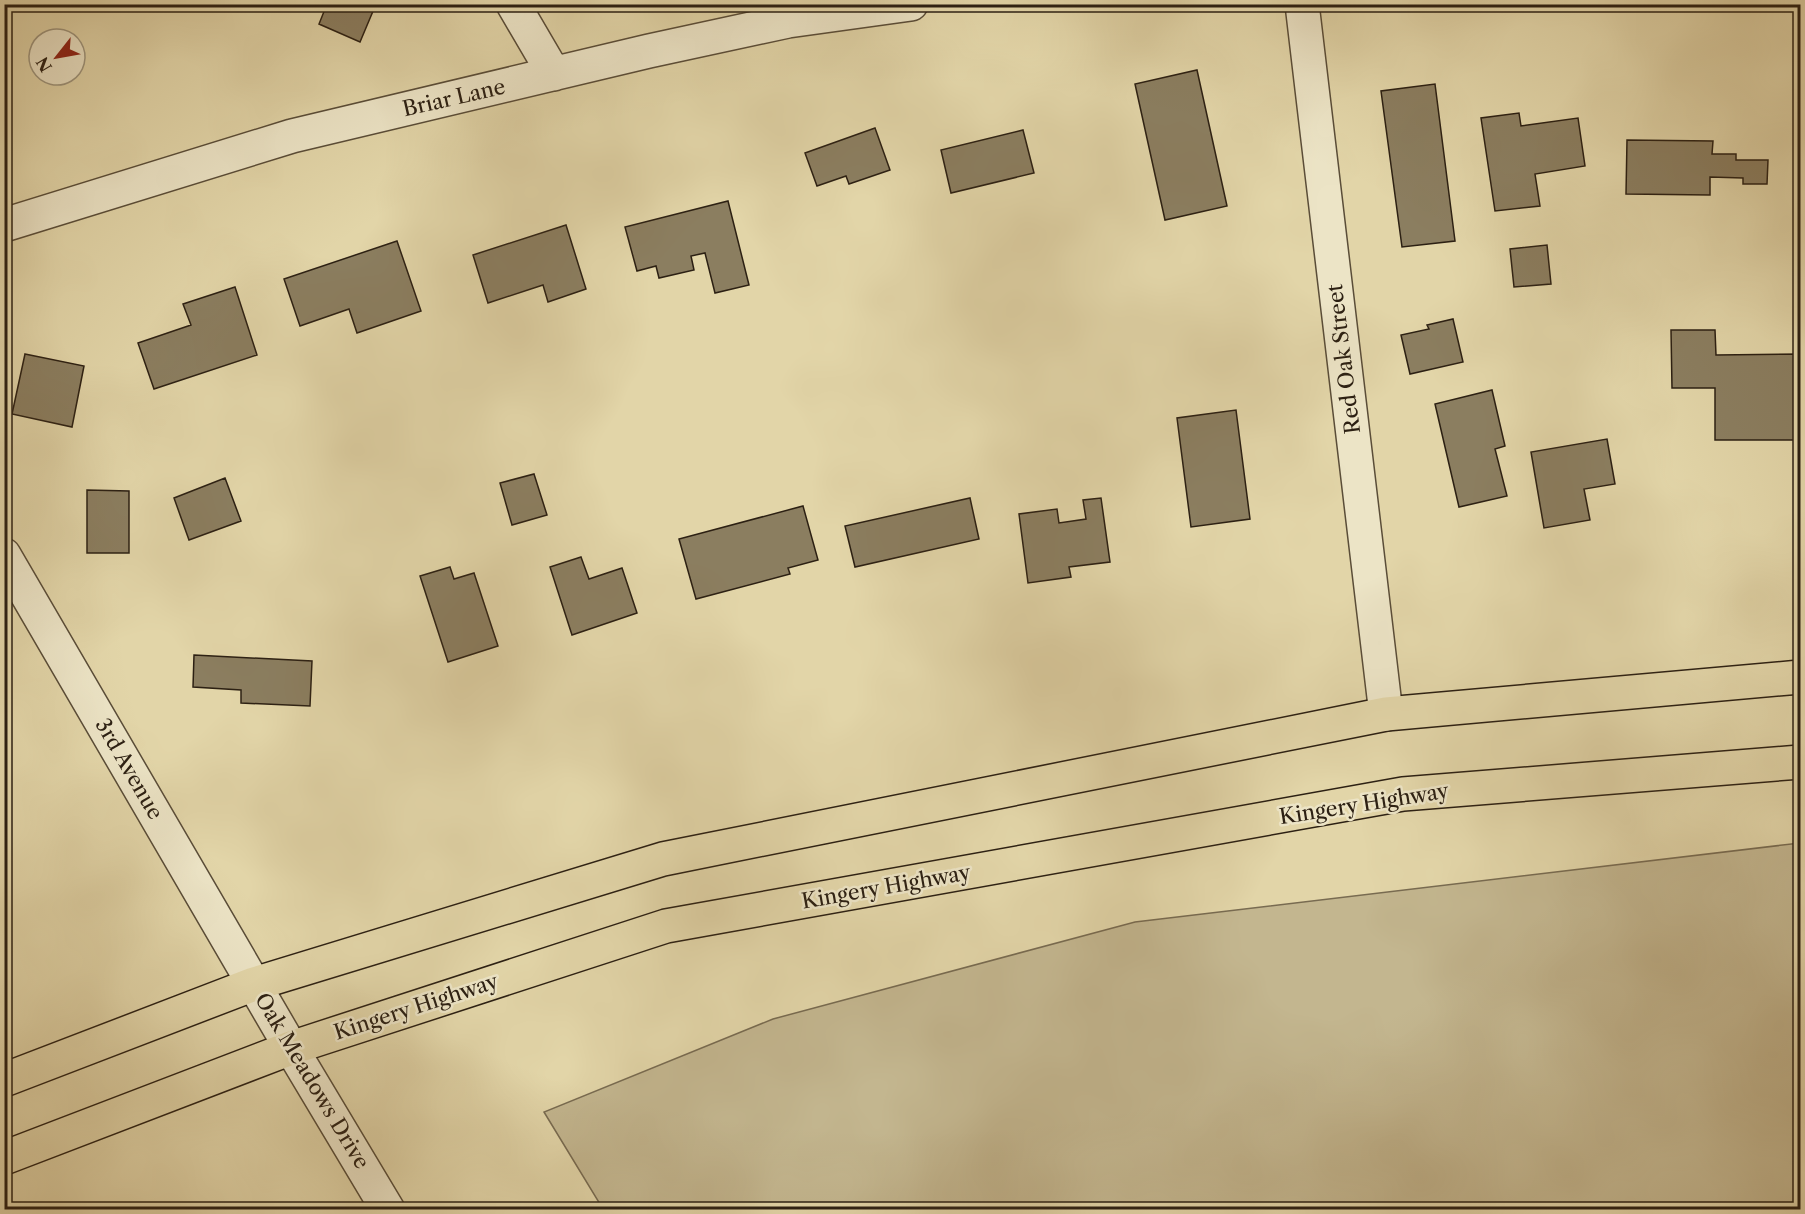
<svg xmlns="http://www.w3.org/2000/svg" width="1805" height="1214" viewBox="0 0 1805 1214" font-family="'Libre Caslon Text',serif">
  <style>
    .green { fill: #c3b68f; stroke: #786b51; stroke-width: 1.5 }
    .building { fill: #8b7e60; stroke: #2c2013; stroke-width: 1.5 }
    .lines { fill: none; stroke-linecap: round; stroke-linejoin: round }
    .minor-casing { stroke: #5a4d38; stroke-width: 36 }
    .tertiary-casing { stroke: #5a4d38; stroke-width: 36 }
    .trunk-casing { stroke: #2c2013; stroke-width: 36 }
    .minor { stroke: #ece4c6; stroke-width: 33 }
    .tertiary { stroke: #ece4c6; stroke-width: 33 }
    .trunk { stroke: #e2d5a8; stroke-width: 33 }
    .labels { text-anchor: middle; stroke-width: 5; stroke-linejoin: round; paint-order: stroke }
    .street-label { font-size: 21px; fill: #2c2013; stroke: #ece4c6 }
  </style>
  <rect width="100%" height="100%" fill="#e2d5a8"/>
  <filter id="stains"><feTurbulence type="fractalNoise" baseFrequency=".00333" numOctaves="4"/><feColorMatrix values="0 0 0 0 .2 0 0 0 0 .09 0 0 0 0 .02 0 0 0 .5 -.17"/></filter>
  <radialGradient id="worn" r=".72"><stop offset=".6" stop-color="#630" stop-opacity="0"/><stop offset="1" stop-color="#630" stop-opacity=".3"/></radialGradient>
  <path class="green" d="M1800,843v366h-1207l7,-5 -56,-92 229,-93 362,-97z"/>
  <path class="building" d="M327,4h49l-16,38 -41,-18z
    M1197,70l30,136 -62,14 -30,-136z
    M1435,84l20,157 -53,6 -21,-156z
    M1519,113l2,13 57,-8 7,48 -50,8 5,32 -45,5 -14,-93z
    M875,128l15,42 -41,14 -3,-8 -29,10 -12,-33z
    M1023,130l11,43 -83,20 -10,-43z
    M1627,140l86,1 -1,13h24v6h32l-1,24h-24v-6l-33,-1v18l-84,-1z
    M728,201l21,84 -34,8 -10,-40 -14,3 3,14 -35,8 -3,-12 -19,5 -12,-44z
    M566,225l20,64 -38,13 -5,-17 -55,18 -15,-48z
    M397,241l24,70 -64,22 -8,-24 -49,17 -16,-47z
    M1547,245l4,39 -37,3 -4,-38z
    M235,287l22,68 -103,34 -16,-46 53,-18 -8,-21z
    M1453,319l10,43 -53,12 -9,-39 28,-6 -2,-4z
    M1671,330h44l1,25 84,-1v86h-85v-52h-43z
    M25,354l59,12 -12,61 -60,-13z
    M1492,390l13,56 -10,3 12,47 -48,11 -24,-103z
    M1236,410l14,109 -59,8 -14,-109z
    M1607,439l8,45 -31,5 6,31 -46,8 -13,-76z
    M534,474l13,41 -35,10 -12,-42z
    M225,478l16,43 -52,19 -15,-42z
    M87,490l42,1v62h-42z
    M970,498l9,41 -124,28 -10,-41z
    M1101,498l9,64 -41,5 2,10 -43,6 -9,-69 38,-5 2,14 27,-4 -3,-19z
    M803,506l15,54 -30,8 2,6 -94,25 -17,-60z
    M581,557l8,22 33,-11 15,45 -65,22 -22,-68z
    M450,567l4,12 20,-6 24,73 -50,16 -28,-86z
    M194,655l118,6 -2,45 -69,-3v-13l-48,-3z"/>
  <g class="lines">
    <g class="minor-casing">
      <path id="minor" d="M513,4l41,70
        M1302,4l84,710
        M4,225l288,-89 357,-85 139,-30 123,-17"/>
    </g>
    <g class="tertiary-casing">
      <path id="tertiary" d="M4,555l287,493 97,162"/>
    </g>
    <g class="trunk-casing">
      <path id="trunk" d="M4,1080l250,-96 409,-125 723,-145 414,-37
        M4,1158l287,-110 375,-122 737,-132 397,-32"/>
    </g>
    <use href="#minor" class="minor"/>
    <use href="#tertiary" class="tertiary"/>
    <use href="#trunk" class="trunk"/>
  </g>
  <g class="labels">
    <g class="street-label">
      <text transform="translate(454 98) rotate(-13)" y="7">Briar Lane</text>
      <text transform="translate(1344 359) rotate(-97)" y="7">Red Oak Street</text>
      <text transform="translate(129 769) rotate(60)" y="7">3rd Avenue</text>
      <text transform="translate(1364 804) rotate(-9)" y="7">Kingery Highway</text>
      <text transform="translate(886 887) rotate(-10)" y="7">Kingery Highway</text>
      <text transform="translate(416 1007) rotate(-18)" y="7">Kingery Highway</text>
      <text transform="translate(312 1081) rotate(59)" y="7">Oak Meadows Drive</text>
    </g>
  </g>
  <rect width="1805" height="1214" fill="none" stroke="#e2d5a8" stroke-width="24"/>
  <rect x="6" y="6" width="1793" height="1202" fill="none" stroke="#2c2013" stroke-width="3"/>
  <rect x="12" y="12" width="1781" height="1190" fill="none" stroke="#2c2013" stroke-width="1.5"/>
  <g transform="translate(57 57) rotate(239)"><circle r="28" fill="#ece4c6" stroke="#9f967e" stroke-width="1.5"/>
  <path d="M0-4.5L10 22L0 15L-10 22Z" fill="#8f2418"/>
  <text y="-9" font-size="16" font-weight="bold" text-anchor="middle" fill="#2c2013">N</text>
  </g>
  <rect width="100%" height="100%" filter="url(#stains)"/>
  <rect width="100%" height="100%" fill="url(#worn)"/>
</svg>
